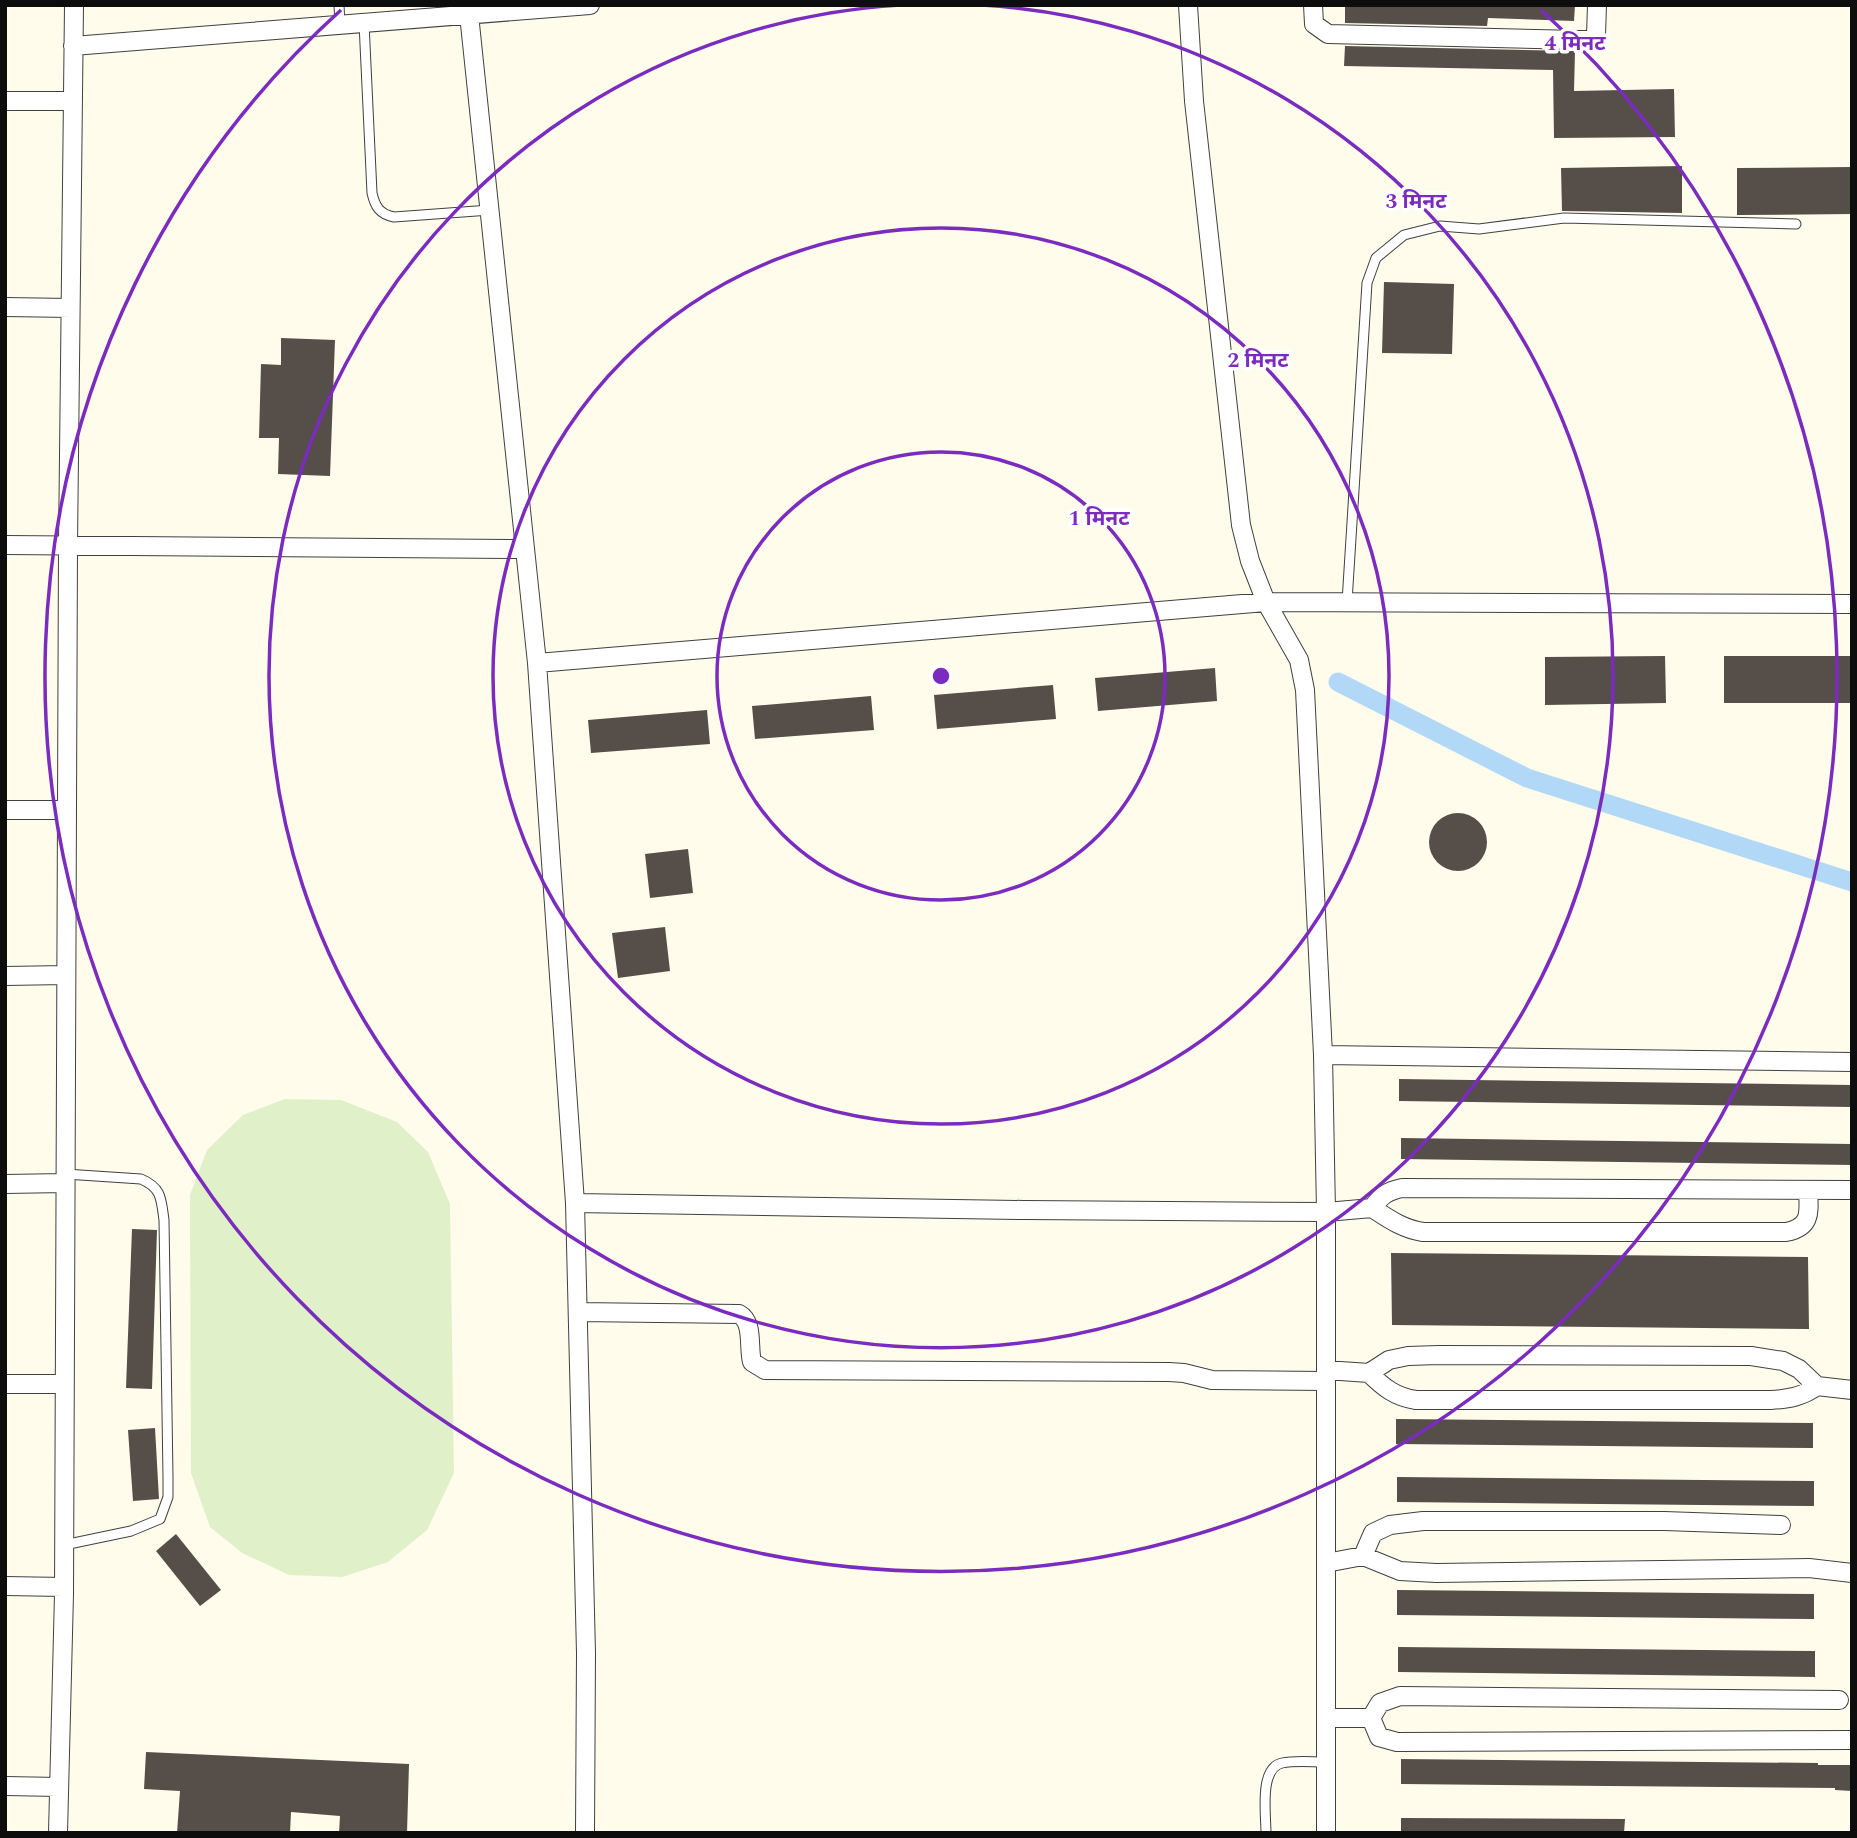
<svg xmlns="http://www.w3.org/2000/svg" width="1857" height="1838" viewBox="0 0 1857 1838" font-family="Spectral,'Noto Sans Devanagari',serif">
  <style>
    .pitch { fill: #e0f0c8 }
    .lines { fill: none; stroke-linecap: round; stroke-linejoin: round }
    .canal { stroke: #b1d8f6; stroke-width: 19 }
    .building { fill: #554e49 }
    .service-casing { stroke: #404040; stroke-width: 11 }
    .minor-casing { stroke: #404040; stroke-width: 20 }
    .service { stroke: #fff; stroke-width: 9 }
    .minor { stroke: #fff; stroke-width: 18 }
    .ring { fill: none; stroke: #7b2cbf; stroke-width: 3.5 }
    .centre { fill: #7b2cbf; stroke: #fff; stroke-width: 3.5 }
    .ring-label { font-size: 21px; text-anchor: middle; font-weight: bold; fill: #7b2cbf; stroke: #fff; stroke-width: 7; stroke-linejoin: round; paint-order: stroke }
  </style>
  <rect width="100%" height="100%" fill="#fffcec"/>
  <path class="pitch" d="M285,1099l56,1 56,22 31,30 22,52 4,269 -27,57 -39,32 -46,15 -53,-2 -47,-22 -32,-26 -19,-54 -1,-278 17,-45 36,-35z"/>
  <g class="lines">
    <path class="canal" d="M1338,682l189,96 325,104"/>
  </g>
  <path class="building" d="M1345,5h230l-1,16 -86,-3 -1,8 -142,-3z
    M1345,46l230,5 -1,40 100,-2 1,48 -121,1 -1,-68 -209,-4z
    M1682,166v47l-120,-2 -1,-43z
    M1852,167v47l-115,1v-47z
    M1384,282l70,2 -2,70 -70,-1z
    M281,338l54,2 -5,136 -52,-2 1,-36h-20l2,-74 20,1z
    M1665,656l1,47 -121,2v-48z
    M1724,656h126v47h-126z
    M1215,668l2,33 -119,10 -3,-33z
    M1053,685l3,34 -119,10 -3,-34z
    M871,696l3,34 -119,9 -3,-33z
    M707,710l3,34 -119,9 -3,-33z
    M1429 842a29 29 0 1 1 58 0a29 29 0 1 1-58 0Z
    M688,849l5,44 -43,5 -5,-44z
    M665,927l5,44 -52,7 -6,-45z
    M1399,1079l453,6v22l-453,-6z
    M1401,1138l451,6v21l-451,-6z
    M132,1229l25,1 -5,159 -26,-1z
    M1391,1253l417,4 1,72 -417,-4z
    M1396,1419l417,4v25l-417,-4z
    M155,1428l4,71 -26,2 -5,-71z
    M1397,1477l417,4v25l-417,-4z
    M176,1534l45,56 -21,16 -44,-55z
    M1397,1590l417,4v25l-417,-4z
    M1398,1647l417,4v26l-417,-5z
    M146,1752l263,12 -2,69h-68l1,-17 -49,-4 -1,21h-113l3,-42 -36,-2z
    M1401,1759l417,4v2h34v26l-17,-1v-2l-434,-4z
    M1401,1818l224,1 -1,14h-223z"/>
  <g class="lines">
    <g class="service-casing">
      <path id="service" d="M339,5l1,20
        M364,23l8,170c3,13 7,21 22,24l96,-7
        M1347,602l20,-319 9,-25 28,-23 36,-9 39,3 85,-11 232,6
        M64,1545l67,-14 29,-12 8,-22v-20l-4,-257c-3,-21 -2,-32 -23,-41l-76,-5
        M1266,1833c0,-19 -7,-65 16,-70 14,-3 30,-1 44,-1"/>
    </g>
    <g class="minor-casing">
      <path id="minor" d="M468,5l69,658 38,540 11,450 -1,180
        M1188,5l6,96 47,424 9,36 16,41 33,58 6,30 18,365 3,157v621
        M1313,5l1,19 14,10 252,6h9l7,-5 1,-30
        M73,46l517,-41
        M5,101h68
        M5,307l65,1
        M5,545l519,4
        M537,663l729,-61 586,2
        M5,810h62
        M5,976l61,-1
        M1323,1055l529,7
        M5,1184l60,-1
        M575,1203l449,7 302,2 46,-4c9,-12 15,-17 30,-20l450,2
        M1372,1208c17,11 31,21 51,24h363c26,-5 23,-20 22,-42
        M578,1312l161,2c15,8 9,33 13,48l13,8 404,2 15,1 28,7 114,1
        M1326,1370l43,3 20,-13 19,-4 31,-1 312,1 32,5 16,8 18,17 35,4
        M1369,1373c14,14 26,24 47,27h355c17,-1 31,-3 46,-14
        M5,1384h59
        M1363,1556l10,-23 17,-8 33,-4h241l117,4
        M1326,1563l37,-7 37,15 36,2 373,-5 43,5
        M5,1586l59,1
        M1326,1718h45l9,-15 20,-7 439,4
        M1371,1718l8,19 18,5 455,-2
        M5,1786l54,1
        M58,1833l6,-239 4,-1049 6,-540"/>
    </g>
    <use href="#service" class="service"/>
    <use href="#minor" class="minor"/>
  </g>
  <g class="ring">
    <circle cx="941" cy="676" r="224"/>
    <circle cx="941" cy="676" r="448"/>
    <path d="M982 5A672 672 0 1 1 900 5"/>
    <path d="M1541 10A896 896 0 1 1 341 10"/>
  </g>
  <circle cx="941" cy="676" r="10" class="centre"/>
  <g class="ring-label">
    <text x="1575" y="50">4 मिनट</text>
    <text x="1416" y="208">3 मिनट</text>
    <text x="1258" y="367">2 मिनट</text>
    <text x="1099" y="525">1 मिनट</text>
  </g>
  <rect width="1857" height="1838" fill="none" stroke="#0d0d0d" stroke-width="14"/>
</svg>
